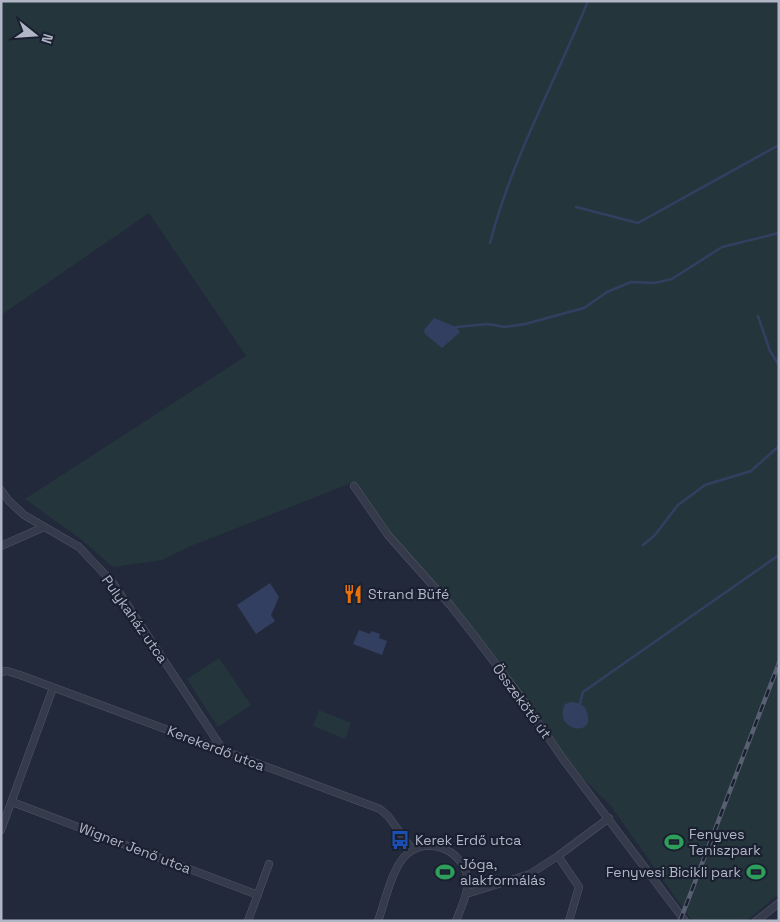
<svg xmlns="http://www.w3.org/2000/svg" width="780" height="922" viewBox="0 0 780 922" font-family="'Space Grotesk',sans-serif">
  <style>
    .green { fill: #24363c }
    .water { fill: #333f61 }
    .lines { fill: none; stroke-linecap: round; stroke-linejoin: round }
    .stream { stroke: #333f61; stroke-width: 2.5 }
    .minor-casing { stroke: #515666; stroke-width: 8 }
    .minor { stroke: #363b4b; stroke-width: 7 }
    .rail-casing { stroke: #585f73; stroke-width: 4.5 }
    .rail { stroke: #1b2030; stroke-width: 2.5; stroke-dasharray: 8; stroke-linecap: butt }
    .labels { text-anchor: middle; stroke-width: 4.5; stroke-linejoin: round; paint-order: stroke }
    .poi-label { font-size: 14px; fill: #b1b6c7; stroke: #1b2030; text-anchor: start }
    .street-label { font-size: 14px; fill: #b1b6c7; stroke: #1b2030 }
  </style>
  <rect width="100%" height="100%" fill="#22293b"/>
  <path class="green" d="M1,1h778v893l-33,27h-54l-81,-115 -48,-47 -95,-131 -80,-93 -37,-52 -160,63 -29,14 -49,7 -31,-27 -57,-41 221,-143 -97,-143 -148,102z
    M219,658l32,47 -33,22 -31,-48z
    M319,710l32,13 -6,16 -32,-13z"/>
  <path class="water" d="M434,318l22,9 4,5 -18,16 -17,-14 -1,-4z
    M270,583l9,14 -8,18 4,6 -19,13 -19,-29z
    M359,630l11,4 1,-3 9,3 -1,4 8,3 -5,14 -29,-11z
    M572,702c8,1 13,3 15,11 9,25 -35,18 -22,-9z"/>
  <g class="lines">
    <path class="stream" d="M576,207l62,16 141,-78
      M490,243c22,-85 65,-161 98,-242
      M758,316l12,35 9,14
      M456,327l32,-3 17,3 20,-3 59,-16 23,-16 24,-10 23,1 18,-4 50,-32 57,-14
      M643,545l12,-10 23,-30 27,-20 46,-14 28,-25
      M580,703l3,-11 196,-137"/>
    <g class="minor-casing">
      <path id="minor" d="M354,486l34,49 63,71 25,32 44,58 43,63 122,162
        M1,490l8,11 15,14 55,32 34,36 110,167
        M1,546l43,-19
        M1,672l6,-1 13,4 360,134 8,7 25,34
        M12,802l246,93
        M1,830l52,-142
        M558,856l21,31 -10,34
        M466,894l64,-20 28,-18 51,-38
        M248,921l21,-57
        M378,921c7,-19 13,-49 26,-64 20,-23 58,-8 63,19 3,15 -6,31 -11,45
        M756,921l23,-18"/>
    </g>
    <use href="#minor" class="minor"/>
    <g class="rail-casing">
      <path id="rail" d="M680,921l99,-258"/>
    </g>
    <use href="#rail" class="rail"/>
  </g>
  <defs>
    <g id="restaurant-bare" transform="scale(1.5)"><path d="M-5-6h1v4h1v-4h1v4h1v-4h1v5L-1.5 .5V6h-2V.5L-5-1ZM5-6V6H3V1.5H1.5Q1.5-4 5-6Z" fill="#e8710a" stroke="#1b2030" stroke-width="2.5" paint-order="stroke"/></g>
    <g id="bus-bare" transform="scale(1.5)"><path d="M-5-6H5V4H4V6H2V4H-2V6H-4V4H-5ZM-3.5-4V0h7V-4ZM-3.5 1.2v1.5H-2V1.2ZM2 1.2v1.5H3.5V1.2Z" fill="#1a4fb4" stroke="#1b2030" stroke-width="2.5" paint-order="stroke"/></g>
    <g id="stadium-bare" transform="scale(1.5)"><path d="M0-5a6.5 5 0 1 0 0 10a6.5 5 0 1 0 0-10ZM-3.5-1.8h7v3.6h-7Z" fill="#2e9e5b" stroke="#1b2030" stroke-width="2.5" paint-order="stroke"/></g>
  </defs>
  <g fill-rule="evenodd">
    <use href="#restaurant-bare" x="353" y="594"/>
    <use href="#bus-bare" x="400" y="840"/>
    <use href="#stadium-bare" x="674" y="842"/>
    <use href="#stadium-bare" x="445" y="872"/>
    <use href="#stadium-bare" x="756" y="872"/>
  </g>
  <g class="labels">
    <g class="poi-label">
      <text x="368" y="599">Strand Büfé</text>
      <text x="689" y="839">Fenyves<tspan x="689" dy="16">Teniszpark</tspan></text>
      <text x="415" y="845">Kerek Erdő utca</text>
      <text x="460" y="869">Jóga,<tspan x="460" dy="16">alakformálás</tspan></text>
      <text x="741" y="877" text-anchor="end">Fenyvesi Bicikli park</text>
    </g>
    <g class="street-label">
      <text transform="translate(135 619) rotate(55)" y="5">Pulykaház utca</text>
      <text transform="translate(522 701) rotate(54)" y="5">Összekötő út</text>
      <text transform="translate(216 748) rotate(21)" y="5">Kerekerdő utca</text>
      <text transform="translate(135 848) rotate(21)" y="5">Wigner Jenő utca</text>
    </g>
  </g>
  <rect width="780" height="922" fill="none" stroke="#b1b6c7" stroke-width="5"/>
  <g transform="translate(35 35) rotate(107)" stroke="#1b2030" stroke-width="4" paint-order="stroke">
  <path d="M0-4L9 19L0 12L-9 19Z" fill="#b1b6c7"/>
  <text y="-8" font-size="14" font-weight="bold" text-anchor="middle" fill="#b1b6c7">N</text>
  </g>
</svg>
